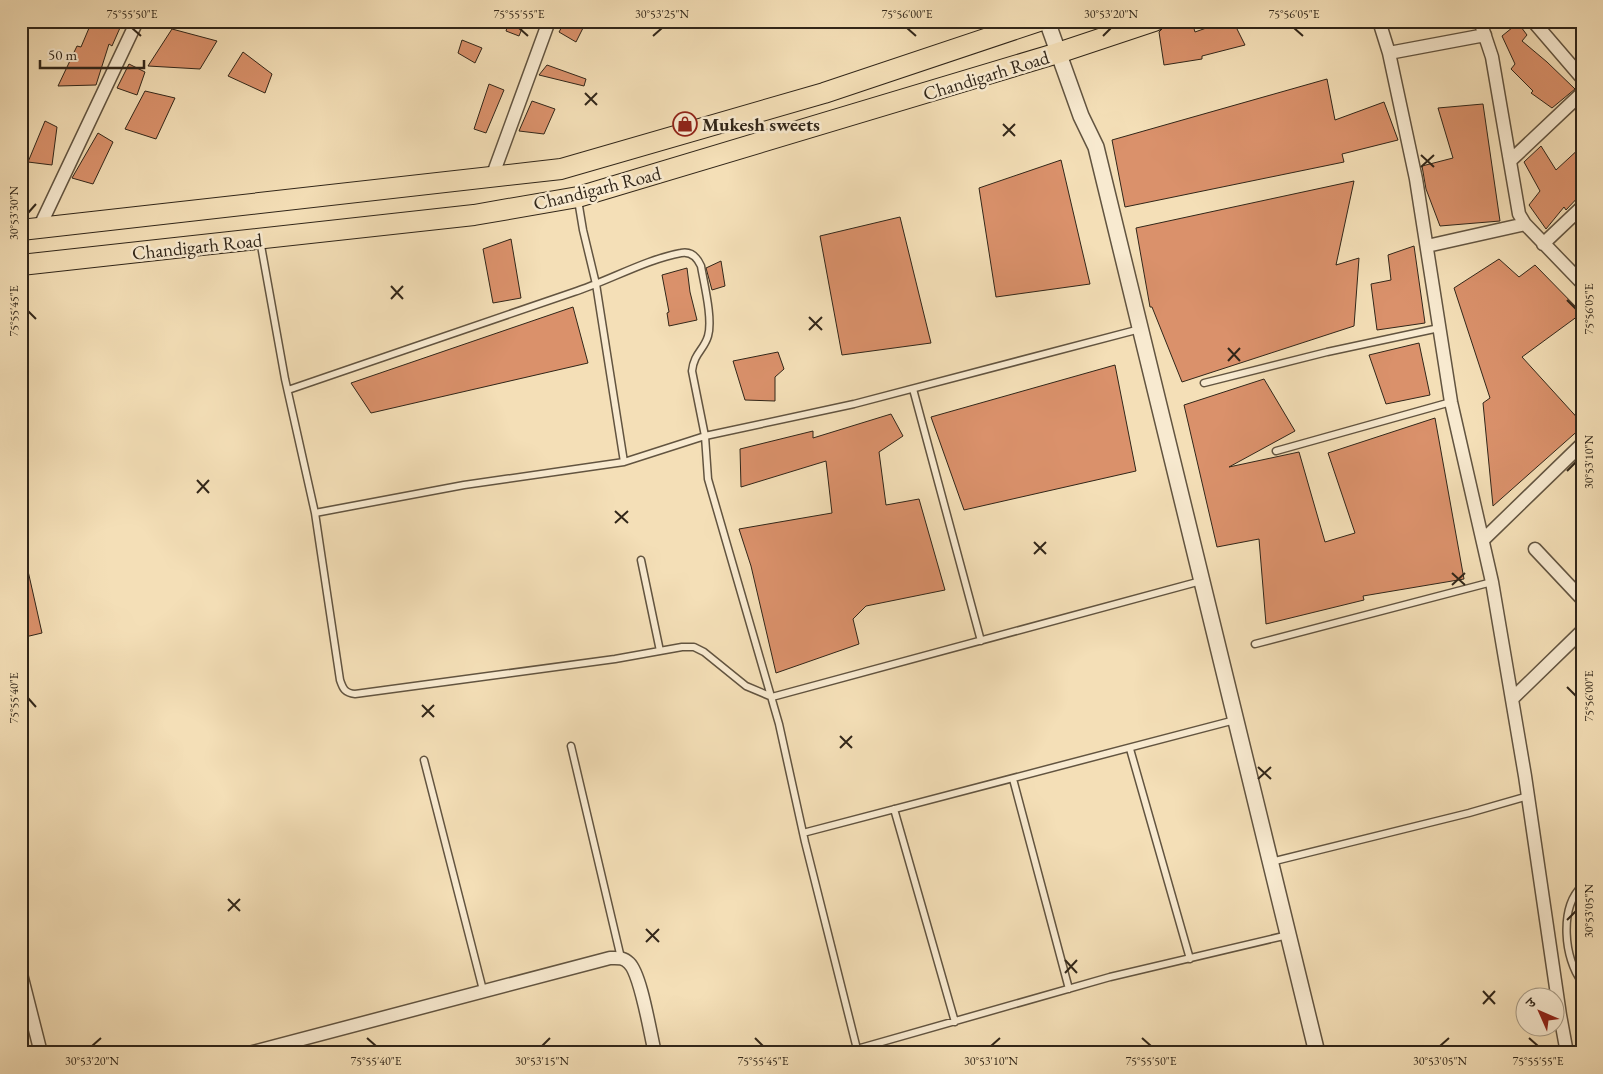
<svg xmlns="http://www.w3.org/2000/svg" width="1603" height="1074" viewBox="0 0 1603 1074" font-family="'EB Garamond','Noto Serif Devanagari',serif">
  <style>
    .building { fill: #da916b; stroke: #312619 }
    .lines { fill: none; stroke-linecap: round; stroke-linejoin: round }
    .service-casing { stroke: #625440; stroke-width: 9 }
    .minor-casing { stroke: #625440; stroke-width: 15 }
    .tertiary-casing { stroke: #625440; stroke-width: 18 }
    .primary-casing { stroke: #312619; stroke-width: 22 }
    .service { stroke: #f8ead0; stroke-width: 6 }
    .minor { stroke: #f8ead0; stroke-width: 12 }
    .tertiary { stroke: #f8ead0; stroke-width: 15 }
    .primary { stroke: #f4dfb7; stroke-width: 20 }
    .ticks { fill: none; stroke: #312619; stroke-width: 2 }
    .labels { text-anchor: middle; stroke-width: 5; stroke-linejoin: round; paint-order: stroke }
    .street-label { font-size: 19px; fill: #312619; stroke: #f8ead0 }
    .poi-label { font-size: 19px; font-weight: bold; fill: #312619; stroke: #f8ead0; text-anchor: start }
    .neatline { fill: none; stroke: #312619; stroke-width: 2 }
    .ticks-label { font-size: 12px; text-anchor: middle; fill: #312619 }
  </style>
  <rect width="100%" height="100%" fill="#f4dfb7"/>
  <filter id="stains"><feTurbulence type="fractalNoise" baseFrequency=".004" numOctaves="4"/><feColorMatrix values="0 0 0 0 .2 0 0 0 0 .09 0 0 0 0 .02 0 0 0 .5 -.17"/></filter>
  <radialGradient id="worn" r=".72"><stop offset=".6" stop-color="#630" stop-opacity="0"/><stop offset="1" stop-color="#630" stop-opacity=".3"/></radialGradient>
  <path class="building" d="M92,21h31l-11,25 -3,-2 -13,41 -38,1 19,-40 4,1z
    M509,21h16l-6,15 -13,-5z
    M1226,21h7l12,24 -43,11v3l-38,6 -5,-33 4,-4 29,-6 3,10z
    M564,23l19,5 -7,14 -17,-10z
    M1518,23l9,12 -5,6 25,21 28,27 -23,19 -21,-15 2,-2 -22,-22 4,-5 -13,-28z
    M172,29l45,12 -17,28 -52,-3z
    M462,40l20,8 -7,15 -17,-10z
    M243,52l29,22 -7,19 -37,-17z
    M129,64l16,8 -8,23 -20,-7z
    M547,65l39,14 -2,7 -45,-11z
    M1327,79l8,41 49,-18 14,38 -56,14 2,8 -219,45 -13,-67z
    M489,84l15,6 -18,43 -12,-4z
    M145,91l30,7 -19,41 -31,-10z
    M532,101l23,8 -11,25 -25,-3z
    M1483,104l17,117 -60,5 -14,-37 -4,-23 31,-8 -15,-50z
    M45,121l12,6 -5,38 -24,-3z
    M98,133l15,9 -20,42 -21,-6z
    M1541,146l15,24 26,-24v47l-16,17 -2,-3 -18,22 -17,-24 11,-14 -16,-29z
    M1061,160l29,124 -94,13 -17,-109z
    M1354,181l-18,84 23,-7 -5,68 -172,56 -30,-75h-2l-14,-79z
    M900,217l31,126 -89,12 -22,-119z
    M511,239l10,59 -28,5 -10,-54z
    M1414,246l11,77 -48,7 -6,-46 20,-4 -3,-25z
    M1499,259l20,18 16,-12 47,48 -60,44 60,66v4l-89,79 -10,-103 7,-5 -36,-110z
    M721,261l4,25 -13,4 -6,-22z
    M687,268l3,24 7,28 -28,6 -2,-13 2,-1 -7,-37z
    M573,307l15,56 -217,50 -20,-30z
    M1419,343l11,52 -44,9 -17,-49z
    M778,352l6,17 -9,8v24l-30,-1 -12,-39z
    M1115,365l21,106 -172,39 -33,-93z
    M1264,379l31,52 -66,36 70,-15 26,90 30,-9 -27,-80 107,-35 29,161 -101,17 1,4 -98,24 -7,-85 -42,8 -33,-142z
    M891,414l12,22 -24,16 7,53 33,-6 26,91 -79,16 -13,13 6,25 -83,29 -25,-107 -12,-37 93,-16 -6,-52 -85,26 -1,-38 73,-18v7z
    M21,562h5l16,71 -21,5z"/>
  <g class="lines">
    <g class="service-casing">
      <path id="service" d="M578,200l5,30 13,54 28,178
        M260,240l25,139 30,134 25,167c3,9 5,13 15,14l260,-35 67,-12h12l10,5 42,34 26,11 429,-116
        M1204,383l123,-31 112,-24
        M913,389l68,252
        M288,390c95,-33 191,-65 286,-98 34,-11 73,-33 107,-39 10,-2 16,4 20,13 3,18 12,53 7,70 -4,14 -14,17 -16,35l13,65 3,43 71,245 26,118 53,211
        M1276,451l175,-49
        M315,513l149,-28 160,-23 81,-26 149,-32 286,-75
        M641,560l19,91
        M1255,644l237,-62
        M571,746l50,212
        M1130,749l60,210
        M424,760l59,230
        M1013,779l56,210
        M894,809l61,213
        M803,833l432,-113
        M1271,862l198,-49 59,-17
        M1582,886c-23,22 -18,73 0,96
        M857,1049l253,-72 178,-42"/>
    </g>
    <g class="minor-casing">
      <path id="minor" d="M1379,21l10,32 27,126 35,223 41,180 33,194 35,239 7,38
        M1480,21l12,36 27,157 6,10 57,59
        M1533,21l49,57
        M1389,53l96,-18
        M1510,161l72,-68
        M492,177l57,-156
        M39,228l98,-207
        M1543,244l39,-37
        M1427,246l98,-22
        M1483,540l99,-96
        M1535,549l47,50
        M1512,699l70,-68
        M21,974l20,79
        M249,1053l361,-95c8,0 13,-1 19,5 12,11 21,70 26,90"/>
    </g>
    <g class="tertiary-casing">
      <path id="tertiary" d="M1047,21l34,95 15,31 221,906"/>
    </g>
    <g class="primary-casing">
      <path id="primary" d="M21,230l540,-61 263,-76 215,-72
        M21,265l453,-50 104,-18 480,-144 96,-32"/>
    </g>
    <use href="#service" class="service"/>
    <use href="#minor" class="minor"/>
    <use href="#tertiary" class="tertiary"/>
    <use href="#primary" class="primary"/>
  </g>
  <path class="ticks" d="M132,28l9,8M519,28l9,8M907,28l9,8M1294,28l9,8M653,36l9,-8M1103,36l8,-8M585,93l12,12M585,105l12,-12M1003,124l12,12M1003,136l12,-12M1421,155l13,12M1421,167l13,-12M28,213l8,-9M391,286l12,13M391,299l12,-13M1567,300l9,9M28,311l8,8M809,317l13,13M809,330l13,-13M1228,348l12,13M1228,361l12,-13M1567,471l9,-9M197,480l12,13M197,493l12,-13M615,511l13,12M615,523l13,-12M1034,542l12,12M1034,554l12,-12M1452,573l13,12M1452,585l13,-12M1567,687l9,9M28,698l8,9M422,705l12,12M422,717l12,-12M840,736l12,12M840,748l12,-12M1258,767l13,12M1258,779l13,-12M228,899l12,12M228,911l12,-12M1567,920l9,-9M646,929l13,13M646,942l13,-13M1065,960l12,13M1065,973l12,-13M1483,991l12,13M1483,1004l12,-13M367,1038l9,8M755,1038l8,8M1142,1038l9,8M1529,1038l9,8M92,1046l9,-8M542,1046l8,-8M991,1046l9,-8M1440,1046l9,-8"/>
  <defs>
    <g id="shop-ring" transform="scale(1.25)"><circle r="9.5" fill="#f8ead0" stroke="#8f2418" stroke-width="1.5"/><path d="M-5-2.5h2.3a2.7 3.5 0 0 1 5.4 0H5L5.5 6h-11ZM-1.5-2.5h3a1.5 2.3 0 0 0-3 0Z" fill="#8f2418"/></g>
  </defs>
  <g fill-rule="evenodd">
    <use href="#shop-ring" x="685" y="124"/>
  </g>
  <g class="labels">
    <g class="street-label">
      <text transform="translate(986 75) rotate(-17)" y="7">Chandigarh Road</text>
      <text transform="translate(597 188) rotate(-14)" y="7">Chandigarh Road</text>
      <text transform="translate(197 246) rotate(-6)" y="7">Chandigarh Road</text>
    </g>
    <g class="poi-label">
      <text x="702" y="131">Mukesh sweets</text>
    </g>
  </g>
  <rect width="1603" height="1074" fill="none" stroke="#f4dfb7" stroke-width="55"/>
  <g transform="translate(1540 1012) rotate(315)"><circle r="24" fill="#f8ead0" stroke="#a89c87"/>
  <path d="M0-4L9 19L0 12L-9 19Z" fill="#8f2418"/>
  <text y="-8" font-size="14" font-weight="bold" text-anchor="middle" fill="#312619">उ</text>
  </g>
  <path d="M40 60v8h104v-8" fill="none" stroke="#312619" stroke-width="2.5"/>
  <text x="48" y="60" font-size="15" fill="#312619" stroke="#f8ead0" stroke-width="4" paint-order="stroke">50 m</text>
  <rect x="28" y="28" width="1548" height="1018" class="neatline"/>
  <g class="ticks-label">
    <text x="132" y="18">75°55'50"E</text>
    <text x="519" y="18">75°55'55"E</text>
    <text x="662" y="18">30°53'25"N</text>
    <text x="907" y="18">75°56'00"E</text>
    <text x="1111" y="18">30°53'20"N</text>
    <text x="1294" y="18">75°56'05"E</text>
    <text transform="translate(14 213) rotate(-90)" y="4">30°53'30"N</text>
    <text transform="translate(1589 309) rotate(-90)" y="4">75°56'05"E</text>
    <text transform="translate(14 311) rotate(-90)" y="4">75°55'45"E</text>
    <text transform="translate(1589 462) rotate(-90)" y="4">30°53'10"N</text>
    <text transform="translate(1589 696) rotate(-90)" y="4">75°56'00"E</text>
    <text transform="translate(14 698) rotate(-90)" y="4">75°55'40"E</text>
    <text transform="translate(1589 911) rotate(-90)" y="4">30°53'05"N</text>
    <text x="92" y="1065">30°53'20"N</text>
    <text x="376" y="1065">75°55'40"E</text>
    <text x="542" y="1065">30°53'15"N</text>
    <text x="763" y="1065">75°55'45"E</text>
    <text x="991" y="1065">30°53'10"N</text>
    <text x="1151" y="1065">75°55'50"E</text>
    <text x="1440" y="1065">30°53'05"N</text>
    <text x="1538" y="1065">75°55'55"E</text>
  </g>
  <rect width="100%" height="100%" filter="url(#stains)"/>
  <rect width="100%" height="100%" fill="url(#worn)"/>
</svg>
